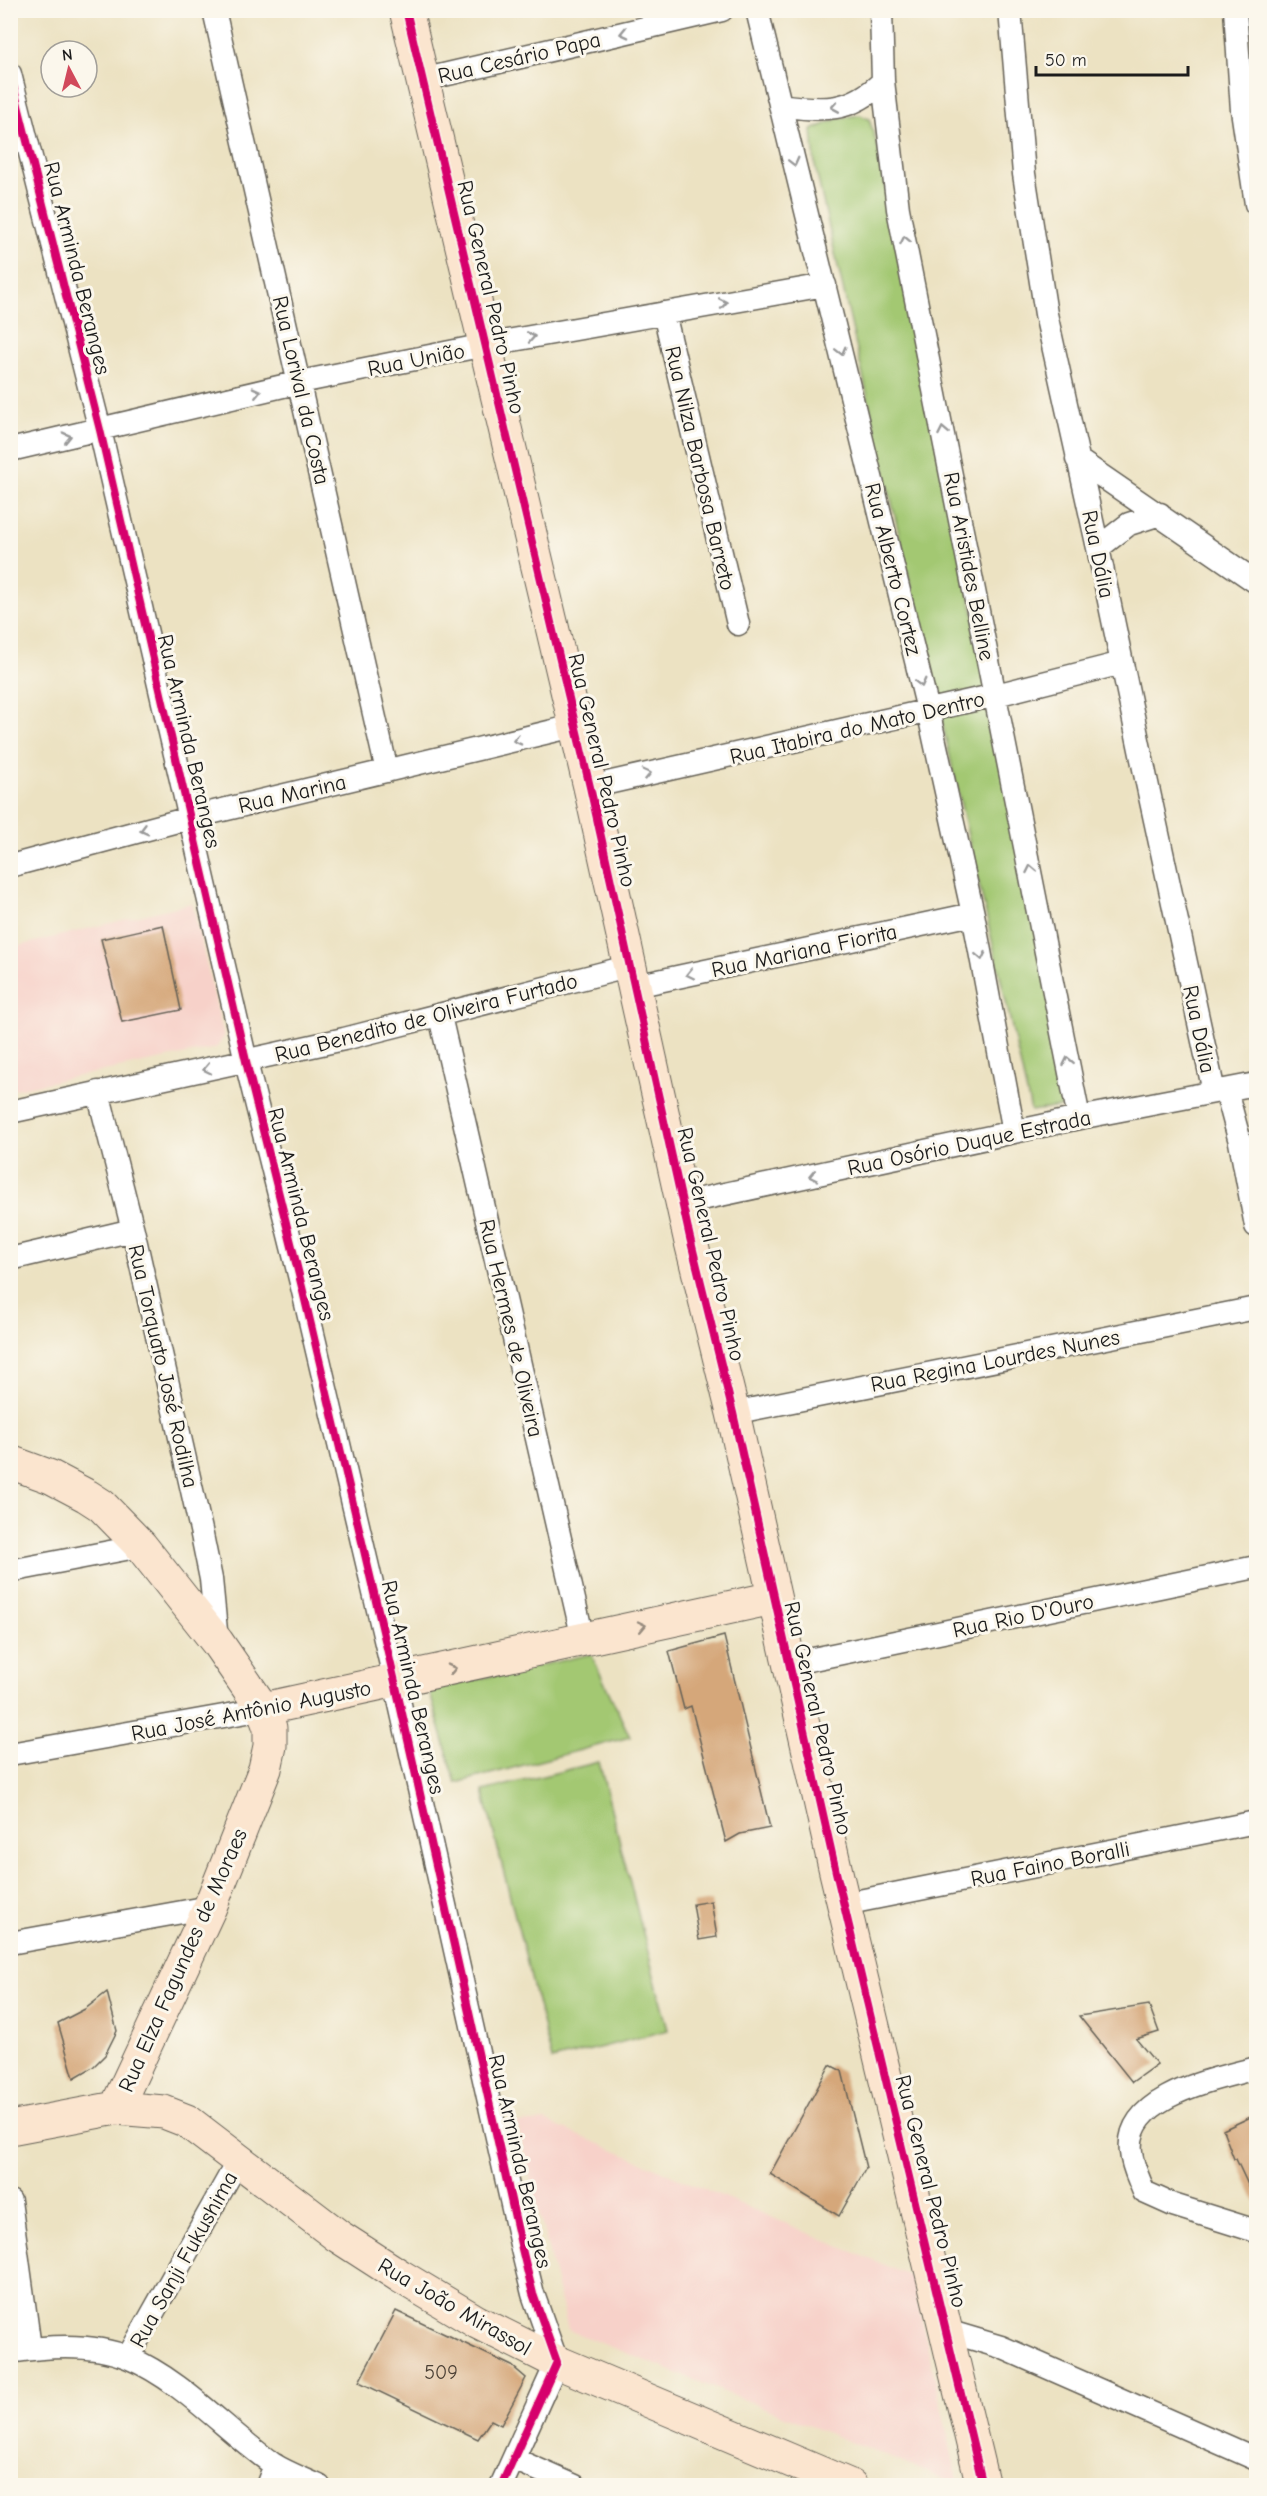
<svg xmlns="http://www.w3.org/2000/svg" width="1267" height="2496" viewBox="0 0 1267 2496" font-family="'Comic Neue',sans-serif">
  <style>
    .built { fill: #f7d1c9 }
    .green { fill: #a3c872; stroke: #607247; stroke-width: 1.5 }
    .building { fill: #d5a77a }
    .lines { fill: none; stroke-linecap: round; stroke-linejoin: round }
    .street-casing { stroke: #656156; stroke-width: 25 }
    .secondary-casing { stroke: #656156; stroke-width: 35 }
    .street { stroke: #fff; stroke-width: 22 }
    .secondary { stroke: #fbe5cf; stroke-width: 33 }
    .cycleway-casing { stroke: #fbf7ec; stroke-width: 11 }
    .cycleway { stroke: #d6006c; stroke-width: 8 }
    .oneway { stroke: #999 }
    .oneway2 { stroke: #978b7e }
    .labels { text-anchor: middle; stroke-width: 6; stroke-linejoin: round; paint-order: stroke }
    .number-label { font-size: 20px; fill: #4a3f34 }
    .street-label { font-size: 22px; fill: #1c1c1c; stroke: #fbf7ec }
  </style>
  <rect width="100%" height="100%" fill="#fbf7ec"/>
  <filter id="ink" filterUnits="userSpaceOnUse"><feTurbulence type="fractalNoise" baseFrequency=".0167" numOctaves="2"/><feDisplacementMap in="SourceGraphic" scale="12" xChannelSelector="R" yChannelSelector="G"/><feConvolveMatrix kernelMatrix="1 2 1 2 8 2 1 2 1" color-interpolation-filters="sRGB"/></filter>
  <filter id="wash" filterUnits="userSpaceOnUse"><feTurbulence type="fractalNoise" baseFrequency=".008" numOctaves="4" result="noise"/><feDisplacementMap in="SourceGraphic" scale="24" xChannelSelector="R" yChannelSelector="G"/><feGaussianBlur stdDeviation="1.35" result="paint"/><feColorMatrix in="noise" values="0 0 0 0 0 0 0 0 0 0 0 0 0 0 0 0 0 1.4 0 .05"/><feComposite in="paint" operator="in"/></filter>
  <g filter="url(#wash)">
    <rect width="100%" height="100%" fill="#ece2c2"/>
    <path class="built" d="M192,903l32,134 -8,11 -205,42 -1,-142z
      M545,2121l367,156 47,208 -391,-155 -51,-207z"/>
    <path class="green" d="M860,115l9,4 9,29 192,937 -9,22 -30,4 -216,-945 -3,-36 27,-12z
      M591,1654l39,83 -174,46 -27,-93z
      M599,1762l69,268 -116,30 -69,-269z"/>
    <g id="blocks">
      <path class="building" d="M163,925l18,85 -59,12 -21,-83z
        M724,1636l46,192 -30,6 -14,8 -35,-136 -7,3 -15,-58z
        M711,1901l6,36 -18,3 -6,-36z
        M107,1992l10,39 -12,24 -12,12 -19,11 -16,-55 27,-14z
        M1149,2005l10,27 -23,7 21,25 -25,18 -53,-66z
        M830,2065l12,6 24,97 -27,48 -69,-42z
        M1257,2114v90l-21,-45h-2l-11,-29z
        M396,2311l116,55 14,12 -25,47 -10,-5 -13,19 -119,-57z"/>
    </g>
  </g>
  <g filter="url(#ink)">
    <use href="#blocks" fill-opacity="0" stroke="#656156" stroke-width="1.5"/>
    <g class="lines">
      <g class="street-casing">
        <path id="street" d="M214,10l173,761
          M757,10l171,700 45,204 41,218
          M881,10l2,71 15,128 181,909
          M1010,10l14,164 22,140 52,234 49,235 67,309
          M1235,10l7,100 14,94
          M10,74l90,356 149,644 53,213 93,395 127,567 11,45 24,68 -56,124
          M422,80l300,-70
          M780,105c42,6 71,8 103,-24
          M664,313l74,311
          M10,450l290,-68 185,-37 340,-60
          M1077,459l179,123
          M1098,548l31,-24 31,-10
          M590,787l406,-92 126,-32
          M10,866l179,-48 385,-92
          M635,986l338,-72
          M440,1016l143,623
          M1226,1090l14,52 16,84
          M98,1092l35,138 68,300 10,49 6,62
          M10,1112l334,-73 287,-73
          M683,1203l396,-85 177,-34
          M10,1259l123,-29
          M733,1413l523,-105
          M10,1571l131,-25
          M789,1664l467,-97
          M10,1754l253,-45
          M844,1904l412,-82
          M10,1943l200,-36
          M1256,2068c-39,11 -132,27 -125,84 1,14 8,27 13,40l29,13 83,26
          M10,2201l20,147
          M947,2331l54,16 255,112
          M10,2352c37,-6 84,-9 119,6 53,22 97,73 144,106 14,9 31,15 46,22
          M128,2357l110,-196
          M514,2459l61,27
          M267,2486l8,-21"/>
      </g>
      <g class="secondary-casing">
        <path id="secondary" d="M406,10l184,777 100,451 43,175 103,459 147,614
          M10,1462l41,15 36,19 14,9 40,41 76,96 46,67 7,19v18l-5,23 -55,138 -94,201
          M263,1709l510,-111
          M10,2128l106,-20 48,4 23,9 151,115 62,40 77,46 80,40 294,124"/>
      </g>
      <use href="#street" class="street"/>
      <use href="#secondary" class="secondary"/>
      <g class="cycleway-casing">
        <path id="cycleway" d="M406,10l184,777 100,451 43,175 103,459 147,614
          M10,74l90,356 149,644 53,213 93,395 127,567 11,45 24,68 -56,124"/>
      </g>
      <use href="#cycleway" class="cycleway"/>
    </g>
    <defs><path id="oneway-chevron" d="M-2-3.5L2.5 0L-2 3.5" fill="none" stroke-width="1.6" stroke-linecap="round" stroke-linejoin="round" transform="scale(1.5)"/></defs>
    <g class="oneway">
      <use href="#oneway-chevron" transform="translate(624 33) rotate(167)"/>
      <use href="#oneway-chevron" transform="translate(835 107) rotate(170)"/>
      <use href="#oneway-chevron" transform="translate(794 162) rotate(76)"/>
      <use href="#oneway-chevron" transform="translate(905 240) rotate(-101)"/>
      <use href="#oneway-chevron" transform="translate(723 303) rotate(-10)"/>
      <use href="#oneway-chevron" transform="translate(531 337) rotate(-10)"/>
      <use href="#oneway-chevron" transform="translate(841 351) rotate(76)"/>
      <use href="#oneway-chevron" transform="translate(257 392) rotate(-13)"/>
      <use href="#oneway-chevron" transform="translate(943 431) rotate(-101)"/>
      <use href="#oneway-chevron" transform="translate(67 437) rotate(-13)"/>
      <use href="#oneway-chevron" transform="translate(921 683) rotate(76)"/>
      <use href="#oneway-chevron" transform="translate(517 740) rotate(167)"/>
      <use href="#oneway-chevron" transform="translate(647 774) rotate(-13)"/>
      <use href="#oneway-chevron" transform="translate(144 830) rotate(165)"/>
      <use href="#oneway-chevron" transform="translate(1031 869) rotate(-101)"/>
      <use href="#oneway-chevron" transform="translate(981 956) rotate(79)"/>
      <use href="#oneway-chevron" transform="translate(690 974) rotate(168)"/>
      <use href="#oneway-chevron" transform="translate(1068 1061) rotate(-101)"/>
      <use href="#oneway-chevron" transform="translate(207 1069) rotate(168)"/>
      <use href="#oneway-chevron" transform="translate(813 1176) rotate(168)"/>
    </g>
    <g class="oneway2">
      <use href="#oneway-chevron" transform="translate(642 1626) rotate(-12)"/>
      <use href="#oneway-chevron" transform="translate(452 1669) rotate(-13)"/>
    </g>
  </g>
  <g class="labels">
    <g class="number-label">
      <text x="441" y="2379">509</text>
    </g>
    <g class="street-label">
      <text transform="translate(519 57) rotate(-13)" y="8">Rua Cesário Papa</text>
      <text transform="translate(78 268) rotate(76)" y="8">Rua Arminda Beranges</text>
      <text transform="translate(492 297) rotate(77)" y="8">Rua General Pedro Pinho</text>
      <text transform="translate(416 359) rotate(-11)" y="8">Rua União</text>
      <text transform="translate(302 390) rotate(77)" y="8">Rua Lorival da Costa</text>
      <text transform="translate(701 468) rotate(77)" y="8">Rua Nilza Barbosa Barreto</text>
      <text transform="translate(1099 554) rotate(78)" y="8">Rua Dália</text>
      <text transform="translate(970 566) rotate(79)" y="8">Rua Aristides Belline</text>
      <text transform="translate(894 569) rotate(76)" y="8">Rua Alberto Cortez</text>
      <text transform="translate(857 727) rotate(-13)" y="8">Rua Itabira do Mato Dentro</text>
      <text transform="translate(190 741) rotate(77)" y="8">Rua Arminda Beranges</text>
      <text transform="translate(603 770) rotate(77)" y="8">Rua General Pedro Pinho</text>
      <text transform="translate(292 793) rotate(-13)" y="8">Rua Marina</text>
      <text transform="translate(804 950) rotate(-12)" y="8">Rua Mariana Fiorita</text>
      <text transform="translate(426 1017) rotate(-14)" y="8">Rua Benedito de Oliveira Furtado</text>
      <text transform="translate(1200 1029) rotate(78)" y="8">Rua Dália</text>
      <text transform="translate(969 1142) rotate(-12)" y="8">Rua Osório Duque Estrada</text>
      <text transform="translate(302 1214) rotate(76)" y="8">Rua Arminda Beranges</text>
      <text transform="translate(712 1244) rotate(77)" y="8">Rua General Pedro Pinho</text>
      <text transform="translate(512 1328) rotate(77)" y="8">Rua Hermes de Oliveira</text>
      <text transform="translate(995 1360) rotate(-11)" y="8">Rua Regina Lourdes Nunes</text>
      <text transform="translate(164 1366) rotate(77)" y="8">Rua Torquato José Rodilha</text>
      <text transform="translate(1023 1615) rotate(-12)" y="8">Rua Rio D'Ouro</text>
      <text transform="translate(414 1687) rotate(77)" y="8">Rua Arminda Beranges</text>
      <text transform="translate(251 1710) rotate(-11)" y="8">Rua José Antônio Augusto</text>
      <text transform="translate(819 1718) rotate(77)" y="8">Rua General Pedro Pinho</text>
      <text transform="translate(1050 1863) rotate(-11)" y="8">Rua Faino Boralli</text>
      <text transform="translate(182 1960) rotate(-66)" y="8">Rua Elza Fagundes de Moraes</text>
      <text transform="translate(521 2161) rotate(77)" y="8">Rua Arminda Beranges</text>
      <text transform="translate(932 2191) rotate(76)" y="8">Rua General Pedro Pinho</text>
      <text transform="translate(183 2259) rotate(-61)" y="8">Rua Sanji Fukushima</text>
      <text transform="translate(455 2306) rotate(30)" y="8">Rua João Mirassol</text>
    </g>
  </g>
  <rect width="1267" height="2496" fill="none" stroke="#fbf7ec" stroke-width="36"/>
  <g transform="translate(69 69) rotate(353)"><circle r="28" fill="#fbf7ec" stroke="#a29f99" stroke-width="1.5"/>
  <path d="M0-4.5L10 22L0 15L-10 22Z" fill="#d1495b"/>
  <text y="-9" font-size="16" font-weight="bold" text-anchor="middle" fill="#1c1c1c">N</text>
  </g>
  <path d="M1036 66v9h152v-9" fill="none" stroke="#1c1c1c" stroke-width="3"/>
  <text x="1045" y="66" font-size="18" fill="#1c1c1c" stroke="#fbf7ec" stroke-width="4.5" paint-order="stroke">50 m</text>
</svg>
